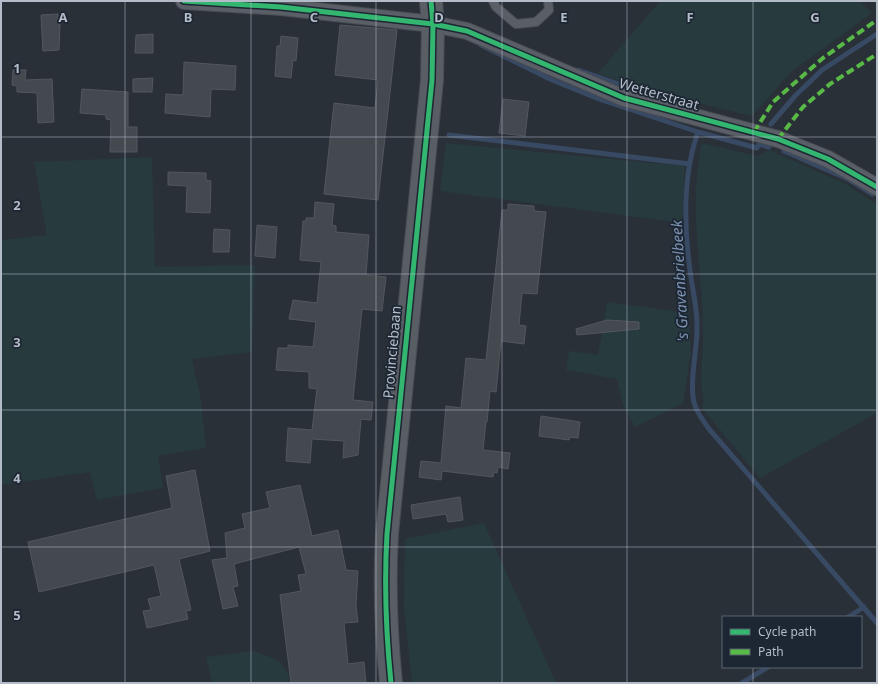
<svg xmlns="http://www.w3.org/2000/svg" width="878" height="684" viewBox="0 0 878 684" font-family="'Noto Sans',sans-serif">
  <style>
    .green { fill: #273a3e }
    .lines { fill: none; stroke-linecap: round; stroke-linejoin: round }
    .stream { stroke: #384963; stroke-width: 5 }
    .building { fill: #444950; stroke: #52575f }
    .service-casing { stroke: #484c53; stroke-width: 10 }
    .minor-casing { stroke: #484c53; stroke-width: 18 }
    .secondary-casing { stroke: #484c53; stroke-width: 24 }
    .service { stroke: #5a5e66; stroke-width: 8 }
    .minor { stroke: #5a5e66; stroke-width: 16 }
    .secondary { stroke: #595d64; stroke-width: 22 }
    .quiet { stroke: #58b947; stroke-width: 4; stroke-dasharray: 8 4; stroke-linecap: butt }
    .cycleway-casing { stroke: #1d2633; stroke-width: 8 }
    .cycleway { stroke: #33b770; stroke-width: 5 }
    .grid { fill: none; stroke: #b4bcc9; stroke-width: 1; stroke-opacity: 0.55 }
    .labels { text-anchor: middle; stroke-width: 3.5; stroke-linejoin: round; paint-order: stroke }
    .street-label { font-size: 14px; fill: #b4bcc9; stroke: #1d2633 }
    .water-label { font-size: 15px; font-style: italic; fill: #7c92b1; stroke: #1d2633 }
    .grid-label { font-size: 13px; text-anchor: middle; font-weight: bold; fill: #b4bcc9; stroke: #1d2633; stroke-width: 3.5; stroke-linejoin: round; paint-order: stroke }
  </style>
  <rect width="100%" height="100%" fill="#2a3038"/>
  <path class="green" d="M660,1h200l12,12 -80,58 -40,45 -109,-26 -45,-17z
    M446,143l239,23 -3,57 -242,-32z
    M702,143l55,13 12,-6 77,34 31,21v208l-117,65 -58,-70c4,-13 -2,-19 -1,-32 0,-12 2,-24 2,-36 1,-66 -16,-132 -1,-197z
    M152,157l3,110 100,-2 -3,87 -60,7 9,41 5,48 -48,8 5,32 -66,12 -7,-28 -89,13v-245l46,-5 -13,-73z
    M607,302l82,11 2,39 -8,51 -48,24 -12,-22 -6,-26 -51,-9 3,-19 29,4z
    M484,523l72,160h-144l-8,-76 1,-68z
    M254,651c19,7 33,10 36,32h-78l-6,-26z"/>
  <g class="lines">
    <path class="stream" d="M481,45l71,35 47,19 99,33
      M578,70l105,36
      M771,124l24,-28 27,-26 55,-36
      M449,135l241,29
      M760,142l-3,6 -59,-16c-15,42 -14,94 -8,138 2,18 7,36 7,54 1,24 -7,50 -4,73 1,12 10,23 16,32l168,194
      M759,144l10,3
      M784,151l64,28 24,15
      M848,617l16,-10
      M742,683l26,-16"/>
  </g>
  <path class="building" d="M58,14v10h2l-1,26 -16,1 -2,-36z
    M340,25l57,5 -19,170 -54,-6 10,-91 41,5 3,-28 -43,-5z
    M153,34v19h-18l1,-18z
    M281,36l17,2 -2,23 -3,-1 -2,18 -16,-2 2,-30h3z
    M184,62l52,4 -1,24 -24,-1 -1,28 -45,-4 1,-19 17,1z
    M13,70h13l-1,10 27,-1 2,43 -16,1 -1,-30 -20,-1v-6l-5,-1z
    M153,78l-1,14h-19v-13z
    M82,89l46,3v35h9v25h-27l1,-32 -5,-1v-4l-26,-2z
    M503,99l26,3 -4,34 -26,-3z
    M168,172l38,1v7l5,1 -1,32 -24,-1 1,-26 -19,-1z
    M315,202l19,2 -2,21 4,1v6l33,3 -3,40 20,2 -4,34 -20,-2 -9,91 20,2 -2,18 -10,-1 -3,36 -15,3 1,-17 -32,-2 -2,24 -24,-2 2,-33 24,2 5,-41 -8,-1v-16l-33,-2 2,-22h10v-3l25,2 3,-25 -27,-3 4,-19 24,3 4,-41 -21,-2 3,-39h3v-3h8z
    M508,204l26,2v5l12,1 -9,82 -15,-1 -3,32 7,1 -2,18 -23,-3 -5,51 -6,-1 -3,31h-1l-3,28 27,3 -2,16 -10,-2 -1,6 -3,-1 -1,5 -51,-6 -1,9 -22,-3 2,-16 20,2 5,-57 15,2 5,-50 20,2 16,-150h6z
    M257,225l20,2 -2,31 -20,-2z
    M214,229l16,1 -1,22h-16z
    M607,320l32,2v7l-62,6 -1,-6z
    M541,416l39,6 -2,16 -8,-1 -1,3 -30,-4z
    M195,470l15,81 -31,8 12,51 -5,1 2,8 -41,9 -4,-17 8,-1 -3,-11 13,-3 -7,-31 -115,27 -11,-50 144,-34 -6,-32z
    M300,485l12,51 26,-6 8,40 12,1 -2,35 2,16 -14,1 4,41 16,-2 2,21h-75l-11,-88 21,-4 -3,-16 8,-1 -7,-27 -65,17 4,22 -5,1 5,19 -15,3 -11,-49 15,-2 -2,-25 20,-5 -3,-14 28,-6 -4,-16z
    M460,497l3,23 -15,2 -2,-8 -33,5 -2,-14z"/>
  <g class="lines">
    <g class="service-casing">
      <path id="service" d="M493,1l3,6 20,17 20,-2 13,-12 -1,-9"/>
    </g>
    <g class="minor-casing">
      <path id="minor" d="M184,1l97,6 152,17 34,7 157,67 154,41 50,20 49,28"/>
    </g>
    <g class="secondary-casing">
      <path id="secondary" d="M391,683c-5,-50 -7,-99 -4,-149l45,-454 1,-56 -2,-23"/>
    </g>
    <use href="#service" class="service"/>
    <use href="#minor" class="minor"/>
    <use href="#secondary" class="secondary"/>
    <path class="quiet" d="M754,132l19,-30 50,-44 54,-38
      M778,139l25,-32 27,-23 47,-30"/>
    <g class="cycleway-casing">
      <path id="cycleway" d="M184,1l97,6 152,17 34,7 157,67 154,41 50,20 49,28
        M391,683c-5,-50 -7,-99 -4,-149l45,-454 1,-56 -2,-23"/>
    </g>
    <use href="#cycleway" class="cycleway"/>
  </g>
  <path class="grid" d="M125,1v682M251,1v682M376,1v682M502,1v682M627,1v682M753,1v616M1,137h876M1,274h876M1,410h876M1,547h876M753,667v16"/>
  <g class="labels">
    <g class="street-label">
      <text transform="translate(659 94) rotate(16)" y="5">Wetterstraat</text>
      <text transform="translate(392 352) rotate(-85)" y="5">Provinciebaan</text>
    </g>
    <g class="water-label">
      <text transform="translate(680 281) rotate(-93)" y="5">'s Gravenbrielbeek</text>
    </g>
  </g>
  <g class="grid-label">
    <text x="63" y="22">A</text>
    <text x="188" y="22">B</text>
    <text x="314" y="22">C</text>
    <text x="439" y="22">D</text>
    <text x="564" y="22">E</text>
    <text x="690" y="22">F</text>
    <text x="815" y="22">G</text>
    <text x="17" y="73">1</text>
    <text x="17" y="210">2</text>
    <text x="17" y="347">3</text>
    <text x="17" y="483">4</text>
    <text x="17" y="620">5</text>
  </g>
  <rect width="878" height="684" fill="none" stroke="#b4bcc9" stroke-width="4"/>
  <rect x="722" y="616" width="140" height="52" fill="#1d2633" stroke="#59626f"/>
  <rect x="730" y="629" width="20" height="6" fill="#33b770" stroke="#59626f"/>
  <text x="758" y="636" font-size="12" fill="#b4bcc9">Cycle path</text>
  <rect x="730" y="649" width="20" height="6" fill="#58b947" stroke="#59626f"/>
  <text x="758" y="656" font-size="12" fill="#b4bcc9">Path</text>
</svg>
